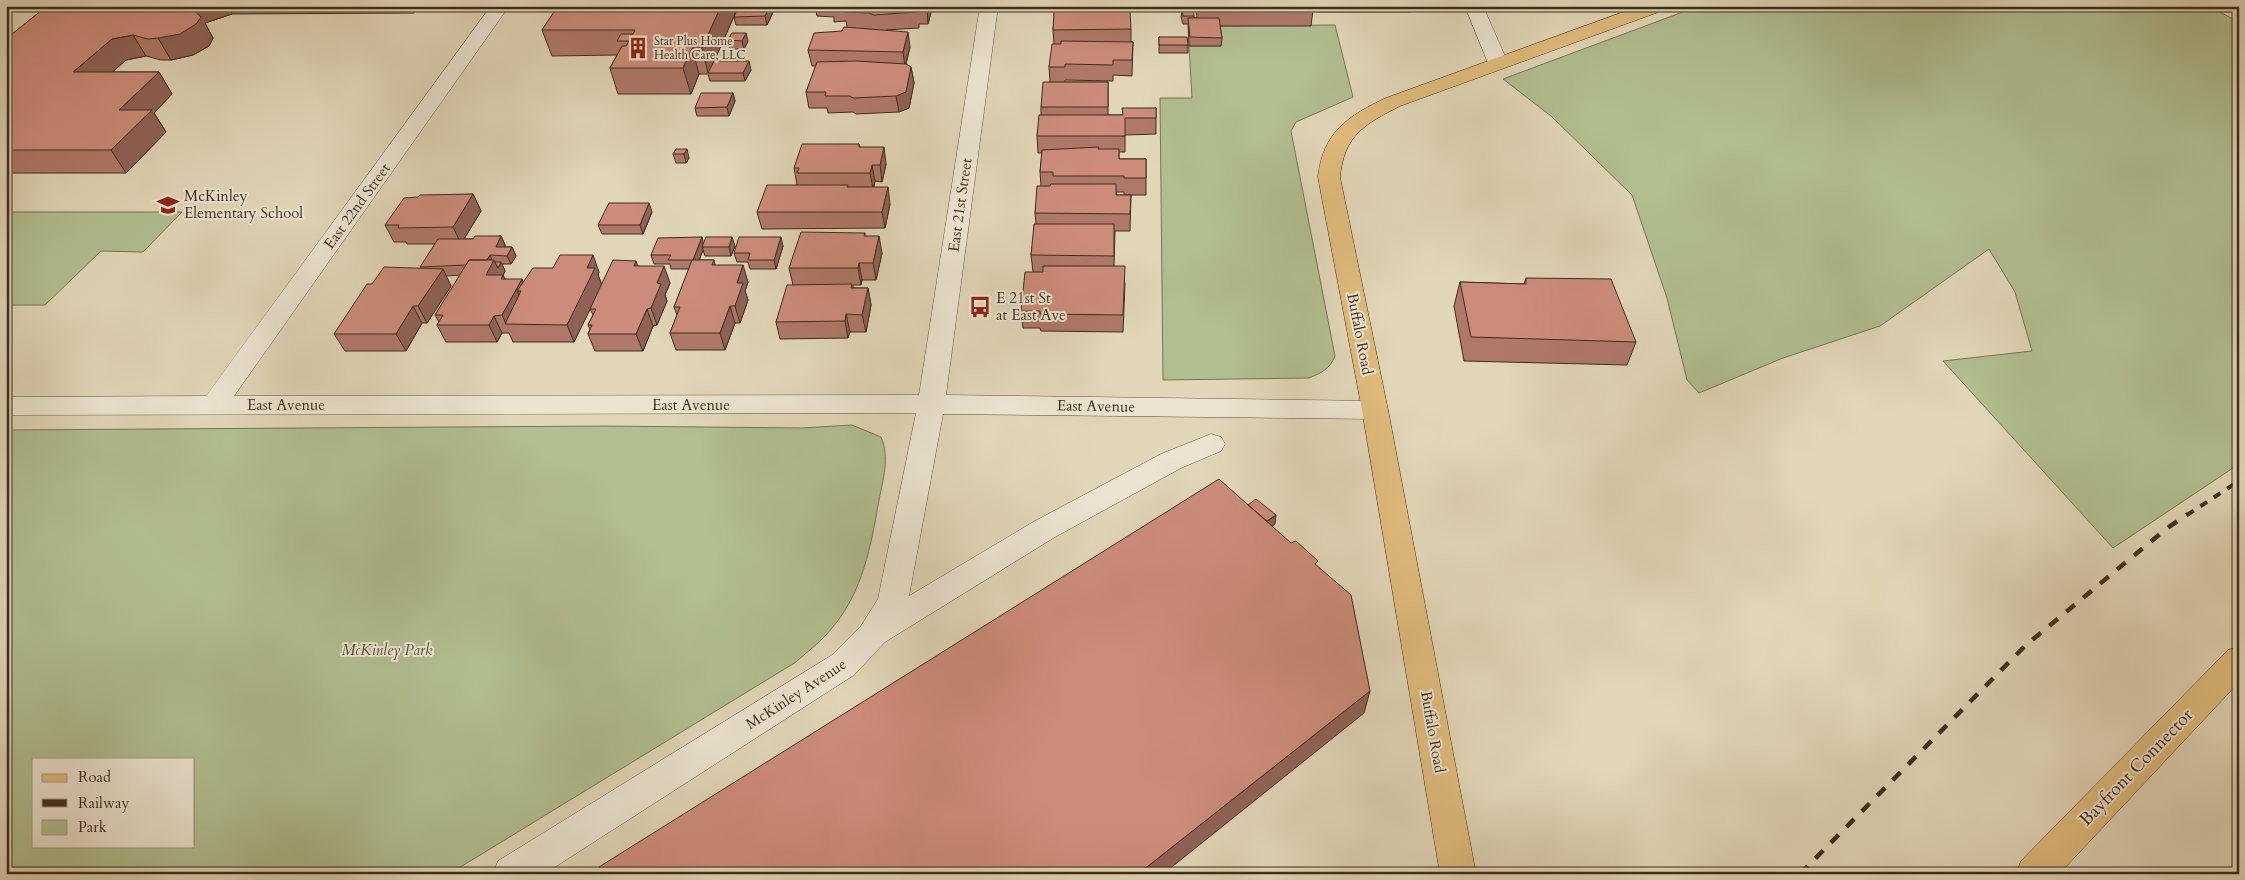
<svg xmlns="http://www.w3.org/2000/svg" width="2245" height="880" viewBox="0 0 2245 880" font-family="Cardo,serif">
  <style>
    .green { fill: #b1be90; stroke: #767656; fill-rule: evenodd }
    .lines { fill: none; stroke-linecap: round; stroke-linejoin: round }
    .minor-casing { stroke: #655843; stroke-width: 1 }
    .major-casing { stroke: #3c2e1c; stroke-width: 1 }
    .highway-casing { stroke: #3c2e1c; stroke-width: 1 }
    .minor { fill: #ece4d1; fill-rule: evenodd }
    .major { fill: #e0bb7c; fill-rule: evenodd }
    .highway { fill: #e0bb7c; fill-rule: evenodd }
    .rail-far1 { stroke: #3c2e1c; stroke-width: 4; stroke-dasharray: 8 8; stroke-linecap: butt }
    .rail { stroke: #3c2e1c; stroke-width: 4.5; stroke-dasharray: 11 11; stroke-linecap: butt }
    .wall { fill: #b0786a; stroke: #3c2e1c }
    .shaded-wall { fill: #906256; stroke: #3c2e1c }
    .building { fill: #cd8c7b; stroke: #3c2e1c }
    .labels { text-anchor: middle; stroke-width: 4; stroke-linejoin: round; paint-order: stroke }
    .far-poi-label { font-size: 12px; fill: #3c2e1c; stroke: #ece4d1; text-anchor: start }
    .poi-label { font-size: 15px; fill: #3c2e1c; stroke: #ece4d1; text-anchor: start }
    .street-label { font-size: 15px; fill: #3c2e1c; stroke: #ece4d1 }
    .park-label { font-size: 15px; font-style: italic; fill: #534b33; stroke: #ece4d1 }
    .near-street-label { font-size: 18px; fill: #3c2e1c; stroke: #ece4d1 }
  </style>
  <rect width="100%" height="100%" fill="#e1d6b8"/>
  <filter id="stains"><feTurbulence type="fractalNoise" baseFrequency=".004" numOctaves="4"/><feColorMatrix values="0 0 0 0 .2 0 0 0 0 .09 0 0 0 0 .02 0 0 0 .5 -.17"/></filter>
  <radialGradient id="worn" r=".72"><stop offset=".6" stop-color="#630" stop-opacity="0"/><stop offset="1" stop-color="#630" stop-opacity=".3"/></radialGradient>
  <path class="green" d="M1699,6h509l31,16v442l-126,84 -170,-187 89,-10 -17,-59 -26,-43 -109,77 -97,32 -84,35 -12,-13 -20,-82 -35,-103 -81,-79 -48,-37z
    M1335,25l18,72 -57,25 -5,9 44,225c-5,13 -14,17 -26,22l-146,2 -3,-282h32l-3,-52h32l-3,-20z
    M6,212h176l-39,40 -42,-1 -56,54h-39z
    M852,425l29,12c9,21 2,42 -2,63 -8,45 -16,92 -47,128 -10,13 -24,23 -36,34l-347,212h-443v-444l598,-4 198,2zM34,759h160v87h-160z"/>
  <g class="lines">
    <g class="minor-casing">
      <path id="minor" d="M6,6h10l-4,5 -6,1z
        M491,6h18l-275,390 685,-1 61,-389h18l-52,389 429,6 9,2 4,7 -4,7 -9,2 -432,-5 -34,182 126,-75 126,-67 50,-20 10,3 4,7 -4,7 -40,17 -126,69 -170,105 -31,33 -310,199h-51l5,-13 334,-206 29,-29 17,-27 38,-186 -910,2v-18l200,-1z
        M1465,6h18l25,57 -3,4h-14l-3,-4z"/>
    </g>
    <g class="major-casing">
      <path id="major" d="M1640,6h27l-3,4 -264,96c-35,18 -56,29 -60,71l48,233 88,464h-36l-78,-464 -44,-233c5,-45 30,-61 68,-79z"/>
    </g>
    <g class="highway-casing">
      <path id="highway" d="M2239,647v35l-180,192h-43l5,-13 207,-211z"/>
    </g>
    <use href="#minor" class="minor"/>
    <use href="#major" class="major"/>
    <use href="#highway" class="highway"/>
    <path class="rail-far1" d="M2187,515l52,-34"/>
    <path class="rail" d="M1800,874l225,-228 141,-117 22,-15"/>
  </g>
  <path class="wall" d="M47,6h373l-6,7 -182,1 -27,9 8,15 -4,8 -16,9 -22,5h-10l-15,-4 -20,4 -14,12h47l13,22 -18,19 12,19 -40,41h-120v-134z
    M558,6h175l2,8 -21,47 37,9 -6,11h-35l-2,-7h-9l-8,20h-73l-8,-26 7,-13 -65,1 -10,-26z
    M739,6h34l1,4 -7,15h-31l-2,-8z
    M815,6h115l1,6 -3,12h-9v4l-33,2 24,17 -4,17 5,3 3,16 -5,25 -10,4 -43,2 -3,-2 -25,1 -1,-5h-18l-3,-16 10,-26h-4l-4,-16 34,-19 5,-4 -1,-6 -12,1v-5l-17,-1z
    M1055,6h58v5l18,18v13h2l-1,34 -19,-1v6l-48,-1v2h43v33h14l34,-7v26l-31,1v17h-6v7h27v36h-22v-3h-8v3h15l-1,36h-15l-1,35 11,17 -2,49 -82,-1 -1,-3h-17l-2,-17 12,-39 -2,-17 5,-31 -1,-11 6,-27 -1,-14 2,-19h-4l-1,-17 4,-21v-8l9,-25 -1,-15 5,-23 -1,-14 2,-19z
    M1196,6h116l1,4 -2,16h-91l2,12 -1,8h-32l-1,-22h-5l-2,-7 1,-8 12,7v2h3z
    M1316,6h95l-1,6h-93z
    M732,33l16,8 -4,8h-14l-2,-9z
    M1159,37l29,8v8h-29z
    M733,93l2,8 -6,15h-32l-2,-8z
    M859,144l1,3 26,17 -4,18 -7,-1 -1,6 16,17 -5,24 -123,1 -5,-17 40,-27 -3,-17z
    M676,149l13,9 -3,5h-10l-3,-9z
    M473,194l8,17 -17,28h9l28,-3 4,9v2h7l4,9 -5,8h-9l3,7 -2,4 2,4 18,3 76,-10 -1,3 4,10 36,-19 32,17 -5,12 2,6 -10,24 -4,1 -10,25h-48l-7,-17 2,-5 -2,-4 5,-10 -3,-6 8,-17 -24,50h-61l-4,-9h-7l-5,9h-51l-9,-17 2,-3 -4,-7 25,-40 -14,1 5,10 -24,37h-5l-16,28h-61l-11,-17 38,-50 49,-16 14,-24h-28l-1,-2h-12l-9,-17 33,-28z
    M652,212l-9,22h-41l-4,-9z
    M865,233v3l17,17 -6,27h-14l-1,5h-8v3h15l3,17 -5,27h-16l-2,6 -68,1 -4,-17 17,-37 -4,-17z
    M704,243l31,3 -4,10h-26l-2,-6 -4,10h15l1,5 33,17 -3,9 3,9 -8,23h-5l-10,27h-49l-6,-17 7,-18 -3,-8 15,-38h-18l-1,-5h-16l-3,-9z
    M783,246l-7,23h-26l-2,-7h-11l-3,-9z
    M1526,278l110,64 -9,23 -163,-4 -10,-55 6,-24 64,2z"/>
  <path class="shaded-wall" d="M188,6h40l4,8 -27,9 8,15 -4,8 -16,9 -22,5 -13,-22z
    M411,6h9l-6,7z
    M721,6h12l2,8 -26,59h-1l-6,-25z
    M770,6h3l1,4 -7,15 -2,-9z
    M927,6h3l1,6 -3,12 -1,-15z
    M908,32l2,15 -5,20 -2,-15z
    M746,33l2,8 -4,8 -2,-8z
    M133,35l13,21 -20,4 -38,34 -15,-22 39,-33z
    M692,48l7,26 -8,20 -8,-26z
    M749,61l2,9 -6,11 -2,-8z
    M911,67l3,16 -5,25 -10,4 -3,-16z
    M159,72l13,22 -18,19 12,19 -40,41 -15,-23 8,-40z
    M733,93l2,8 -6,15 -2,-9z
    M884,147l2,17 -4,18 -2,-17z
    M687,149l2,9 -3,5 -2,-9z
    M872,165l3,16 -2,8 -3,-16z
    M888,187l2,17 -5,24 -3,-16z
    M473,194l8,17 -20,33 -8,-17z
    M649,203l3,9 -9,22 -3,-9z
    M501,236l4,9 -5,11 -4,-9z
    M879,236l3,17 -6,27 -3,-17z
    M702,237l2,10h-2l1,3 -7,19 -3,-9z
    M732,237l3,9 -4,10 -2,-9z
    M781,237l2,9 -7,23 -2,-9z
    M512,247l4,9 -5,8 -4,-8z
    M490,255l3,7 1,-2 4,8 3,-6 4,9 -2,4 8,17 -25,-17v-12z
    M593,255l6,17 -1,3 4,10 -28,57 -7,-17 20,-57z
    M636,261l6,17 -8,-12z
    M859,263l3,17 -1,5 -3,-17z
    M743,265l5,17 -3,9 3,9 -8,23 -5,-17 2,-23z
    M664,266l6,17 -5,12 2,6 -10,24 -6,-17 6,-25z
    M443,269l8,17 -24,37 -9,-17z
    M522,279l7,17 -8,-5h-4l7,15 -18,18 -4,-9z
    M868,288l3,17 -5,27 -4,-17z
    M413,306l9,17 -16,28 -10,-17z
    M730,306l5,17 -10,27 -5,-17z
    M647,309l6,17 -10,25 -7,-17z
    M846,314l4,18 -2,6 -3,-17z
    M494,316l8,17 -5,9 -8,-17z
    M1276,515l-1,9 -15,10 1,-8z
    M1370,691l-6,22 -201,161h-25z"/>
  <path class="building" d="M47,6h142l12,11 -5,7 -16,10 -22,4 -10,1 -15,-4 -21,4 -39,33h86l-40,38h33l-41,40h-105v-111z
    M558,6h163l-19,42h-10l-9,20h-73l12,-22h4l3,-5h-12l4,-7h12l2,-4h-93z
    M739,6h31l-5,10 -31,1z
    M847,6h80v3h-10v3l-43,3 -5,-2 -25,-1z
    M1198,6h114l1,4 -115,1z
    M1193,8l1,8h-11l-1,-7z
    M1054,11h76l1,18 -78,1z
    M1188,18h31l3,20 -32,-1z
    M844,27l64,5 -5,20 -95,-2 6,-17 28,-2z
    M732,33h14l-4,8 -14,-1z
    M1159,37h28l1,8h-29z
    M1061,41l72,1 -1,18h-19v5l-48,-1v3h-16l3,-23h9z
    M714,61h35l-6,12h-35z
    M856,61l50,3 5,3 -5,25 -10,4 -43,2 -3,-2h-25l1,-4h-20l11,-30z
    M1043,82h65v25h-67z
    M701,93h32l-6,14 -32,1z
    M1122,108h34v10h-31v18h-88l2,-21h84z
    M802,144h57v3h25l-4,18h-8l-2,8h-73l2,-5h-5z
    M1099,147l-1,2h21v10h27v19h-22v-2h-71v-4h-13l2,-22z
    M676,149h11l-3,5h-11z
    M1051,184h65v11h15l-1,19 -95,-1 2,-27h13z
    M767,185h81l-1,2h41l-6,25h-125z
    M473,194l-20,33 -55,1 1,-3h-14l19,-27 14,-1 2,-2z
    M609,203h40l-9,22h-42z
    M1034,224h80v32l-83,-1z
    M801,232l64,1 -1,3h15l-6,27h-14l-1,5h-69z
    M475,236h26l-5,11h16l-5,9 -17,-1 -3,5h-18l-3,5 -46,2 18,-28h35z
    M702,237l-9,23h-25l3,-5h-20l7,-17z
    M706,237h26l-3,10h-27z
    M739,237h42l-7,23h-26l2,-7h-16z
    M560,255h33l-6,13h8l-28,57 -62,-1 16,-33h-4l16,-23h20z
    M469,260h25l-8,15h17l-2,4h21l-20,36 -8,1 -5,9h-52l6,-10h-8z
    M613,260l23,1 -2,5h30l-7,17 4,1 -10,24 -4,1 -11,25h-48l4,-9h-4l8,-16h-6z
    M692,260h22l-2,5h31l-6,18h6l-8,23h-5l-10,27h-50l10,-26h-6z
    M495,262h6l-3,6z
    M1043,266h82l-2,49 -83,-1v-3h-19l4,-39h18z
    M384,267l59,2 -25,37h-5l-17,28h-62l33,-50h5z
    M1526,278l85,1 25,63 -165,-5 -11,-55 66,2z
    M852,284l-1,4h17l-6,27 -16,-1 -1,7 -69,1 11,-37z
    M1219,479l72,64 5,-2 22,20 -3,3 36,31 19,96 -232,183h-536l-3,-7z
    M1256,499l20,16 -9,6 -19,-16z"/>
  <defs>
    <g id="building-bare" transform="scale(1.725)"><path d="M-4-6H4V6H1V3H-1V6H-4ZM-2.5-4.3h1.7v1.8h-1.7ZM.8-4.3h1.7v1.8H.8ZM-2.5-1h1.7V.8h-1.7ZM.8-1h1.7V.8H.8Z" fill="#8f2418" stroke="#ece4d1" stroke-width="2.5" paint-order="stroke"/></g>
    <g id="school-bare" transform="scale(1.725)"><path d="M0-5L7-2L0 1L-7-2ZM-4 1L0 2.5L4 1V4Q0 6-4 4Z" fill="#8f2418" stroke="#ece4d1" stroke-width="2.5" paint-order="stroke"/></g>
    <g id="bus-bare" transform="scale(1.725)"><path d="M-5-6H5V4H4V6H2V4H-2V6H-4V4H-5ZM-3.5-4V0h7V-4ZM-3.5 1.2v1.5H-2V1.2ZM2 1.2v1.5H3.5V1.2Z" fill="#8f2418" stroke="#ece4d1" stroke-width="2.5" paint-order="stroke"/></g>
  </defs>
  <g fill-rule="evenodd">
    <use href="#building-bare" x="638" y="48"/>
    <use href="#school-bare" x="168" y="205"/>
    <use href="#bus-bare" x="980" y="307"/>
  </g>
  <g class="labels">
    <g class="far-poi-label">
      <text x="654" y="45">Star Plus Home<tspan x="654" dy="14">Health Care, LLC</tspan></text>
    </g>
    <g class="poi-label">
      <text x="184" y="201">McKinley<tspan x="184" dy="17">Elementary School</tspan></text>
      <text x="996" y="303">E 21st St<tspan x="996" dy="17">at East Ave</tspan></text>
    </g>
    <g class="street-label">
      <text transform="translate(960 205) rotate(-82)" y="5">East 21st Street</text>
      <text transform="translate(357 206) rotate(-54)" y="5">East 22nd Street</text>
      <text transform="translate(1360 334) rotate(79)" y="5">Buffalo Road</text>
      <text x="286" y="410">East Avenue</text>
      <text x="691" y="410">East Avenue</text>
      <text transform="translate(1096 406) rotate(1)" y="5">East Avenue</text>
      <text transform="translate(796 694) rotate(-33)" y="5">McKinley Avenue</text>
      <text transform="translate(1433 732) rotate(80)" y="5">Buffalo Road</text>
    </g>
    <g class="park-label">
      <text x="387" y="655">McKinley Park</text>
    </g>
    <g class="near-street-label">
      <text transform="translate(2136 767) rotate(-46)" y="6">Bayfront Connector</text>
    </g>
  </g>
  <rect width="2245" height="880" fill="none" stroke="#e1d6b8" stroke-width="25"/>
  <rect x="8" y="8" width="2230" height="865" fill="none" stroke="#3c2e1c" stroke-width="2.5"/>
  <rect x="12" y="12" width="2220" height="855" fill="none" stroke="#3c2e1c"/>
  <rect x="32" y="758" width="162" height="90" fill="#ece4d1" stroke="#a69b89"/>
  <rect x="42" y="774" width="25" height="8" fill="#e0bb7c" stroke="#a69b89"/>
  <text x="78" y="782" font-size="15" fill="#3c2e1c">Road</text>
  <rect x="42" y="799" width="25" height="8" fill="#3c2e1c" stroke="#a69b89"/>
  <text x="78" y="808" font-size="15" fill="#3c2e1c">Railway</text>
  <rect x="42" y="820" width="25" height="15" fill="#b1be90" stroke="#a69b89"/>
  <text x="78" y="832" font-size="15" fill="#3c2e1c">Park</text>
  <rect width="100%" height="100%" filter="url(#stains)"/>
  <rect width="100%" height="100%" fill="url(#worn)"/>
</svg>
